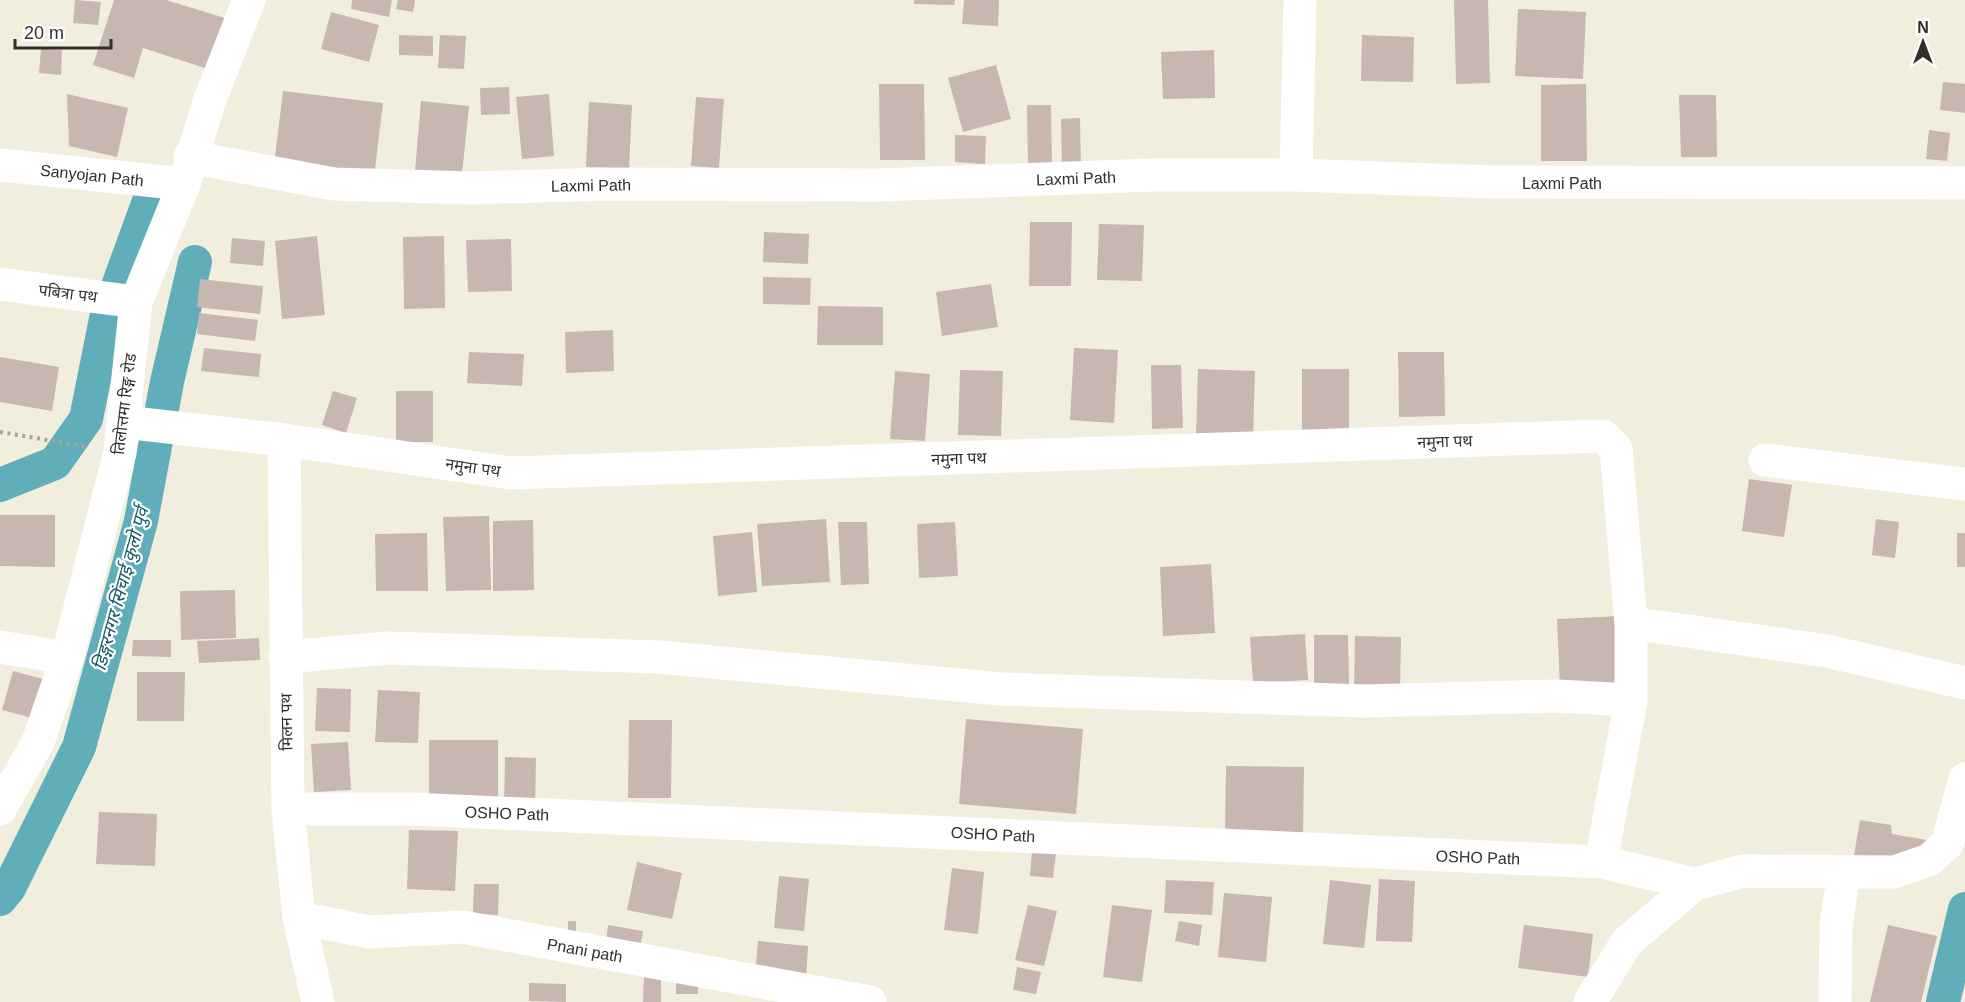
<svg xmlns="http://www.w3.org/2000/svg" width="1965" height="1002" viewBox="0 0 1965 1002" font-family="Helvetica,'Noto Sans Devanagari',sans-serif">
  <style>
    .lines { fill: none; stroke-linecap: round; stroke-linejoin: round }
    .canal { stroke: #61aebb; stroke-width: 34 }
    .building { fill: #c8b6b0 }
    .path { stroke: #a8a599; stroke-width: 4; stroke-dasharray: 3 4.5; stroke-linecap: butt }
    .minor { stroke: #fff; stroke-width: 33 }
    .tertiary { stroke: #fff; stroke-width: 33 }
    .labels { text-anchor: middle; stroke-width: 4.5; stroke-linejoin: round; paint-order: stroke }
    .street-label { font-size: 16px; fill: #312f29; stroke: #fff }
    .water-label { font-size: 18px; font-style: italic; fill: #185963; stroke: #fff }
  </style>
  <rect width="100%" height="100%" fill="#f2eede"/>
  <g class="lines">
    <path class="canal" d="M0,485l55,-22 31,-44 20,-100 47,-129
      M0,899l9,-11 70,-141 62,-226 26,-139 28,-120
      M1943,1002l22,-93"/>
  </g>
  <path class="building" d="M75,0l26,2 -3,23 -25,-2z
    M114,0h52l59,18 -17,51 -65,-21 -9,30 -41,-13z
    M352,0h40l-3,17 -38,-8z
    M398,0h17l-2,12 -17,-3z
    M914,0h41l-1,5 -40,-1z
    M964,0h35l-1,26 -36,-2z
    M1454,0h34l2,83 -34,1z
    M1518,9l68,3 -3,67 -68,-3z
    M331,12l48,13 -10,37 -48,-13z
    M399,35l34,1v20l-34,-1z
    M440,35l26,1 -2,33 -26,-1z
    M1362,35l52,2 -1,45 -52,-1z
    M41,48l21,2 -1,25 -22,-2z
    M1214,50l1,48 -52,1 -2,-47z
    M996,65l15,54 -48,13 -15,-54z
    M1943,82l22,2v29l-25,-3z
    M879,84h45l1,76h-45z
    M1586,84l1,77h-46v-76z
    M509,87l1,27 -29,1 -1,-27z
    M283,91l100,12 -9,74 -100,-12z
    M67,94l61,14 -11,49 -48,-11z
    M549,94l5,62 -32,3 -6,-62z
    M1679,95h37l1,62h-36z
    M696,97l28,2 -5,69 -28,-2z
    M421,101l48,5 -7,69 -47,-4z
    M589,102l43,3 -3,64 -43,-2z
    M1027,105h24l1,63h-24z
    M1080,118l1,49 -19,1 -1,-49z
    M1929,130l21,3 -3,28 -21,-2z
    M955,135l31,1 -1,28 -30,-2z
    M1030,222h42l-1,64h-42z
    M1099,224l45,1 -2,56 -45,-1z
    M764,232l45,2 -1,30 -45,-2z
    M317,236l8,79 -43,4 -7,-78z
    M444,236l1,72 -41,1 -1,-72z
    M232,238l33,3 -2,25 -33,-3z
    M511,239l1,52 -44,1 -2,-52z
    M763,277l48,1 -1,27 -47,-1z
    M200,279l63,7 -3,28 -63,-7z
    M991,284l7,43 -56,9 -6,-44z
    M818,306l65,1v38h-66z
    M199,313l59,7 -3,21 -58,-7z
    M613,330l1,41 -48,2 -1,-41z
    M204,348l57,6 -2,23 -58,-6z
    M1074,348l44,2 -4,73 -44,-3z
    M469,352l55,2 -2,32 -55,-3z
    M1398,352h46l1,64 -46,1z
    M0,357l59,10 -7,44 -52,-9z
    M1151,365h30l2,63 -31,1z
    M1198,369l57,2 -2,67 -57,-1z
    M1302,369h47v62h-47z
    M960,370l43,1 -2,65 -43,-1z
    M895,371l35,3 -5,67 -35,-2z
    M333,391l24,7 -11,35 -24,-8z
    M396,391h37v51h-37z
    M1749,479l43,6 -8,52 -42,-6z
    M0,515h55v52l-55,-1z
    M489,516l2,74 -45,1 -3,-74z
    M826,519l4,63 -68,4 -5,-62z
    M1876,519l23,3 -4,36 -23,-3z
    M533,520l1,70 -41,1v-70z
    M838,522h29l2,62 -28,1z
    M955,522l3,54 -39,2 -2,-54z
    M752,532l5,60 -39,4 -5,-60z
    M427,533l1,58h-52l-1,-57z
    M1957,533h8v34h-8z
    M1211,564l4,69 -52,3 -3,-69z
    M235,590l1,48 -55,2 -1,-49z
    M1621,616l3,68 -64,3 -3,-68z
    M1305,634l3,46 -55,3 -3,-46z
    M1314,635h34l1,50 -35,1z
    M1355,636l46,1 -1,55 -46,-1z
    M259,638l1,22 -61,3 -2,-22z
    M133,640h38v17l-39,-1z
    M13,671l30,8 -11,39 -30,-8z
    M137,672h48l-1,49h-47z
    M317,688l34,1 -1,43 -35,-1z
    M378,690l42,2 -2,51 -43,-1z
    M966,719l117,10 -7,85 -117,-10z
    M629,720h43l-1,78h-43z
    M429,740h69v60h-69z
    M348,742l3,48 -37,2 -3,-48z
    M505,757l31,1 -1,49 -31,-1z
    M1226,766l78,1 -1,71h-78z
    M99,812l58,2 -2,52 -59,-2z
    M1860,820l31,5 1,9 35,6 -2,13 -28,9 -43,-7z
    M409,830l49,1 -3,60 -48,-2z
    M1032,851l24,2 -3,25 -23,-2z
    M637,862l45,11 -10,46 -45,-9z
    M952,868l32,4 -6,62 -34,-4z
    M779,876l30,3 -5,52 -30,-3z
    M1379,879l36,2 -3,61 -36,-1z
    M1166,880l48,2 -2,33 -48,-2z
    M1330,880l41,5 -7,63 -41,-4z
    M474,884h25l-1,31 -25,-1z
    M1224,893l48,4 -6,65 -48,-5z
    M1028,905l29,6 -13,55 -29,-6z
    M1112,905l40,5 -10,72 -39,-5z
    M568,921h8v11h-8z
    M1179,921l23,4 -3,21 -24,-5z
    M608,925l35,6 -3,17 -34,-6z
    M1524,925l69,9 -5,43 -70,-9z
    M1888,925l49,11 -16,66h-51z
    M758,941l50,5 -2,34 -51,-4z
    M1017,967l24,5 -5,22 -23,-4z
    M644,976h17v26h-18z
    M698,982v12h-22v-11z
    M529,983l37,1v18l-37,-1z"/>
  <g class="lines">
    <path class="path" d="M0,432l88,15"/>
    <path class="minor" d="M190,157l144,27 139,4 130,-4 275,1 275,-10h143l196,7 473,1
      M0,165l184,19
      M1296,175l4,-175
      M0,284l136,18
      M124,422l160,18 227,33 1092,-37 13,13 15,174
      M284,440l4,369 11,109 19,84
      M1765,460l200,24
      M0,647l67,11
      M285,657l104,-9 270,9 342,32 364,12 192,-5 74,4 -30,162
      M1631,700v-77l196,28 138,32
      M288,809h123l1190,53 94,22
      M299,918l71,14 93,-5 407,75
      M1590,1002l37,-60 68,-58 48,-13 151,1 35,-12 18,-16 18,-65
      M1835,1002l1,-77 8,-53"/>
    <path class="tertiary" d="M0,809l38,-67 29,-84 53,-206 16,-150 48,-118 25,-82 40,-102"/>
  </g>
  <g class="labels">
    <g class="street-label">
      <text transform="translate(92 175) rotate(6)" y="6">Sanyojan Path</text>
      <text transform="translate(1076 178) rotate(-2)" y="6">Laxmi Path</text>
      <text x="1562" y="189">Laxmi Path</text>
      <text transform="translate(591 185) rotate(-1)" y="6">Laxmi Path</text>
      <text transform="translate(68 293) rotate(7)" y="6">पबित्रा पथ</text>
      <text transform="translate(124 404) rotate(-83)" y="6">तिलोत्तमा रिङ्ग रोड</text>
      <text transform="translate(1445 441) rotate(-2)" y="6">नमुना पथ</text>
      <text transform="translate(959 458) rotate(-2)" y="6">नमुना पथ</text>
      <text transform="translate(473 467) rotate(8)" y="6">नमुना पथ</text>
      <text transform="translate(286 722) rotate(-91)" y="6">मिलन पथ</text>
      <text transform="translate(507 813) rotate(2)" y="6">OSHO Path</text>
      <text transform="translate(993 834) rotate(3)" y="6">OSHO Path</text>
      <text transform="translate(1478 857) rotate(2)" y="6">OSHO Path</text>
      <text transform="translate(585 950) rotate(10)" y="6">Pnani path</text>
    </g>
    <g class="water-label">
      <text transform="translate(121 589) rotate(-75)" y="6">डिङ्गरनगर सिंचाई कुलो पुर्व</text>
    </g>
  </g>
  <g transform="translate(1923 42)" stroke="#ffffff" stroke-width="4.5" paint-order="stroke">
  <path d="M0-4.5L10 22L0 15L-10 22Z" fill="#312f29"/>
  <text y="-9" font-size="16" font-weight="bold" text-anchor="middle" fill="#312f29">N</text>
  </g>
  <path d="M15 39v9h96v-9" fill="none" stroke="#312f29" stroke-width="3"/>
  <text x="24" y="39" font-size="18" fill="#312f29" stroke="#ffffff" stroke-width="4.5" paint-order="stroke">20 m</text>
</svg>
